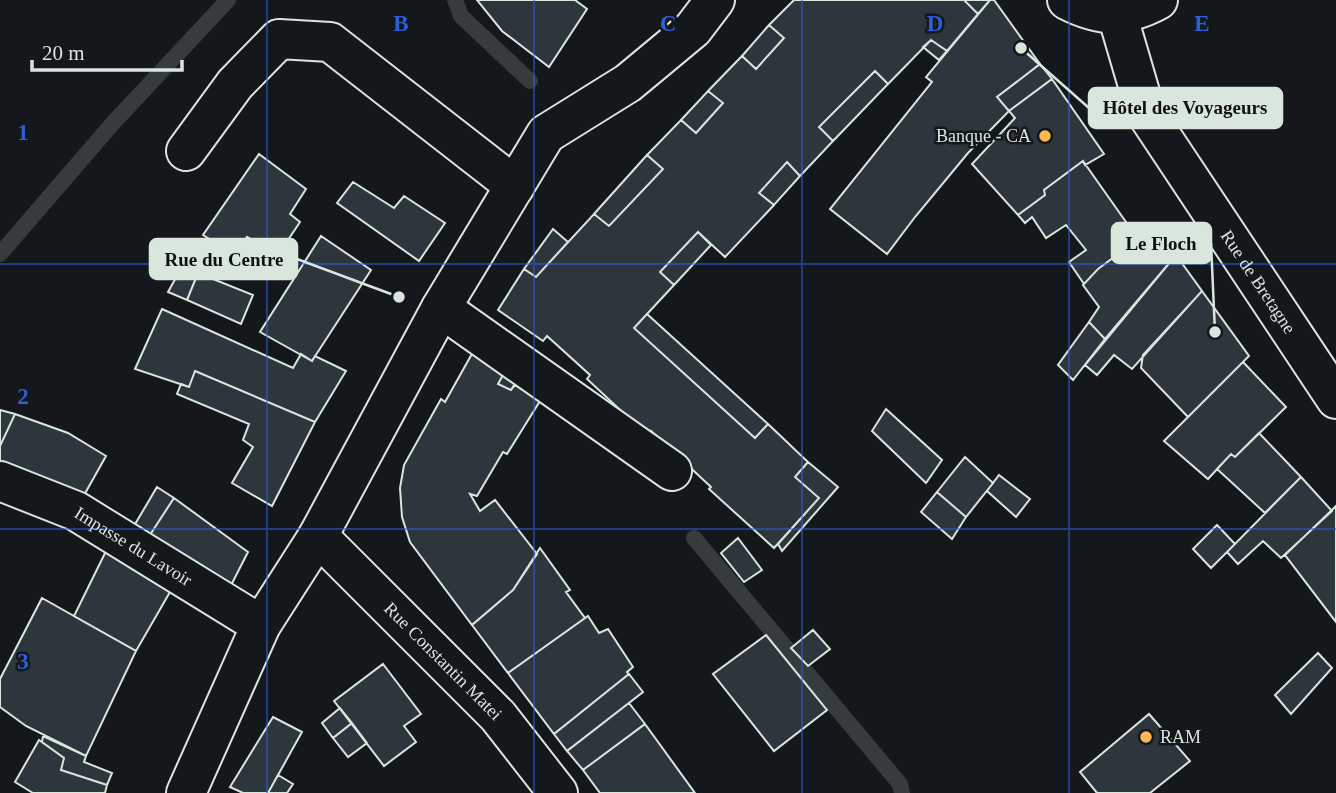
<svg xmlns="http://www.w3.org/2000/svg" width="1336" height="793" viewBox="0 0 1336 793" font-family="Georgia,serif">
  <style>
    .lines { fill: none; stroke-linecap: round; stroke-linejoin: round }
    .stream { stroke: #363b3e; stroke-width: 16 }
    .building { fill: #2c363c; stroke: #d8e6dc; stroke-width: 2 }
    .minor-casing { stroke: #d8e6dc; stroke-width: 42 }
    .minor { stroke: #14181c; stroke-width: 38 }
    .grid { fill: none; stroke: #305dd8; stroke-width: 2; stroke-opacity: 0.55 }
    .poi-dot { fill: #ffb74d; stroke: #14181c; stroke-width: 2.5 }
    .labels { text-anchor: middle; stroke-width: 5; stroke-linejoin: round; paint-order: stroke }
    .poi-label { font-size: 18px; fill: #d8e6dc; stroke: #14181c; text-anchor: end }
    .street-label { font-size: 18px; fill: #d8e6dc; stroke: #14181c }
    .grid-label { font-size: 23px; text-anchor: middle; font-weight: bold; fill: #305dd8; stroke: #14181c; stroke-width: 5; stroke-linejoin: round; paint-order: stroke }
    .leader { fill: none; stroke: #d8e6dc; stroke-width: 2.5 }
    .callout-dot { fill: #d8e6dc; stroke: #14181c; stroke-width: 2.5 }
    .callout { fill: #d8e6dc; stroke: #d8e6dc; stroke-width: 2.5 }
    .callout-label { font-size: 19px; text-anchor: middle; font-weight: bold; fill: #111 }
  </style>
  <rect width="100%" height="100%" fill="#14181c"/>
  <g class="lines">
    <path class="stream" d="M455,0l6,16 69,65
      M0,254l113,-131 115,-123
      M694,538l206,246 2,9"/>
  </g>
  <path class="building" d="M477,0h98l12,9 -38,58 -47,-36z
    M794,0h170l14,14 -31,37 -16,-11 -43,44 -13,-13 -56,56 14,14 -33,35 -13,-14 -28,31 15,12 -49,52 -27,-25 -38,40 14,13 -40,43 121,110 13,-14 40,38 -13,15 24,21 -45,50 -65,-59 2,-2 -60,-56 -4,4 -60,-56 3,-4 -43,-39 -4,5 -45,-31 26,-41 12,8 58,-63 15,12 54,-57 -16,-14 34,-35 15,13 27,-30 -15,-12 34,-35 14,13 28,-31 -15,-13z
    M964,0h26l-12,14z
    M990,0h4l46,64 -43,33 12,14 -41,42 -53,64 -28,37 -57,-45 102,-127 -6,-5z
    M769,25l15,13 -28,31 -14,-13z
    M931,40l16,11 -8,9 -16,-13z
    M1040,64l12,15 -43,32 -12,-14z
    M875,71l13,13 -55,57 -14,-14z
    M1052,79l52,75 -19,11 -2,-4 -39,29 1,5 -27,20 -46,-51 43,-46 -6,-7z
    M708,91l15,12 -27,30 -15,-13z
    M259,154l47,35 -16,25 10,8 -22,33 -31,-18 -10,19 -34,-21z
    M647,155l16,14 -54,57 -15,-12z
    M1083,161l55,78 -40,30 -14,15 -15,-22 17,-12 -20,-25 -20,13 -14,-21 -7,6 -7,-8 27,-20 -1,-5z
    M787,162l13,14 -26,29 -15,-12z
    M353,182l41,26 10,-12 41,27 -26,38 -82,-58z
    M1156,226l20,29 -71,84 -16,-17 10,-15 -16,-22 15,-16z
    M553,229l15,13 -32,35 -12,-8z
    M698,232l13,13 -37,40 -14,-13z
    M321,236l50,34 -59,91 -52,-29z
    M1176,255l26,36 -70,78 -18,-14 -17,20 -12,-10z
    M183,265l15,8 -11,27 -19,-8z
    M198,273l55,22 -12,29 -54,-24z
    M1202,291l47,65 -61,61 -47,-49 2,-13z
    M162,309l131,59 8,-14 11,7 3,-5 31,15 -31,51 -120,-51 -6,16 -54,-18z
    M647,314l121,110 -13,14 -121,-110z
    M1089,322l16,17 -32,41 -15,-15z
    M473,352l32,19 -7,13 13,6 4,-5 25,16 -33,53 -4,-2 -26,44 -7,-2 10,17 15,-11 42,54 -24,36 -41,35 -62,-83 -8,-25 -2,-29 4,-23 37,-66 4,3z
    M1243,362l43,45 -51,50 -4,-3 -23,25 -44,-38z
    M195,371l120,51 -43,84 -40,-23 21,-36 -10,-7 6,-16 -72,-30 4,-10 8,3z
    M505,371l13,8 -7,11 -13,-6z
    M886,409l56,51 -16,23 -54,-52z
    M0,410l15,4 -15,32z
    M15,414l53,19 38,23 -23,41 -44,-20 -39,-15v-16z
    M1259,433l42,44 -36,36 -48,-44 14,-15 4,3z
    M965,457l28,26 -27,34 -29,-25z
    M808,462l30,25 -56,64 -4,-7 41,-46 -24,-21z
    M999,475l31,24 -14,18 -29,-26z
    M1301,477l31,34 -51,47 -18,-17 -25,23 -11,-12z
    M157,487l17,11 -28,43 -15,-10z
    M937,492l29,25 -14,22 -31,-27z
    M174,498l74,54 -24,47 -78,-58z
    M1336,506v116l-51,-67z
    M1217,525l18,19 -24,24 -18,-19z
    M738,538l24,32 -18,12 -23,-29z
    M108,547l62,45 -34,59 -62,-35z
    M540,548l30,42 -4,2 19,26 -77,55 -36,-48 41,-35z
    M42,598l94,53 -50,105 -60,-30 -26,-19v-28z
    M588,616l11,17 9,-4 25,38 -6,5 2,2 -75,60 -46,-61z
    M813,630l17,19 -22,17 -17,-18z
    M766,635l61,75 -53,41 -61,-77z
    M1318,653l14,15 -41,46 -16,-19z
    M383,664l38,50 -17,12 12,16 -32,24 -50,-65z
    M629,674l14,18 -76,59 -13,-17z
    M629,703l16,21 -62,46 -16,-19z
    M340,708l12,15 -19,15 -11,-15z
    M1149,714l41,47 -40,32h-53l-17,-21z
    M273,717l29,15 -34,61h-25l-13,-6z
    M352,723l15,20 -19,14 -15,-19z
    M645,724l50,69h-95l-17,-23z
    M43,736l43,20 -2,6 28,11 -5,12 -46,-15 3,-12 -22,-16z
    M39,740l25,18 -3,12 46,15 -2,8h-72l-18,-11z
    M278,775l15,9 -6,9h-19z"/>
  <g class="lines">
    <g class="minor-casing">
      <g id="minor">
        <path d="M1067,0c33,17 58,18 91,0"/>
        <path id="s1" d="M1117,14l29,99 190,286"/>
        <path d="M186,151l49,-67 44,-45 51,3 185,144"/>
        <path d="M441,308l231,163"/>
        <path id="s2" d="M0,481l76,30 185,114"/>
        <path id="s3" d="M318,536l180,180 60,77"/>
        <path d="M186,793l75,-168 57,-89 123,-228 105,-174 82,-51 65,-54 22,-29"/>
      </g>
    </g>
    <use href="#minor" class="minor"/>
  </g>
  <path class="grid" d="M267,0v793M534,0v793M802,0v793M1069,0v793M0,264h1336M0,529h1336"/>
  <g class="poi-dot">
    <circle cx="1045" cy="136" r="7"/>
    <circle cx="1146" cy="737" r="7"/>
  </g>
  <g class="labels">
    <g class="poi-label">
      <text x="1031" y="142">Banque - CA</text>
      <text x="1160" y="743" text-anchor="start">RAM</text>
    </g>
    <g class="street-label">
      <text dy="6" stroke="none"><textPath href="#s1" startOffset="306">Rue de Bretagne</textPath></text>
      <text dy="6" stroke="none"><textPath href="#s2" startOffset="149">Impasse du Lavoir</textPath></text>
      <text dy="6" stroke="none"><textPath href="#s3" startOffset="177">Rue Constantin Matei</textPath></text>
    </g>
  </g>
  <g class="grid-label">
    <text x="401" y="31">B</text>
    <text x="668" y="31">C</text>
    <text x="935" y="31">D</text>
    <text x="1202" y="31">E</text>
    <text x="23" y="140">1</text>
    <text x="23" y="404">2</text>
    <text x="23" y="669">3</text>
  </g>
  <path class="leader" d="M1021 48L1089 108M1215 332L1211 243M399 297L297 259"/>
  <g class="callout-dot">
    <circle cx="1021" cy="48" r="7"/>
    <circle cx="1215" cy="332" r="7"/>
    <circle cx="399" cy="297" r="7"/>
  </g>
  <g class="callout">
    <rect x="1089" y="88" width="193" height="40" rx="7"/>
    <rect x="1112" y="223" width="99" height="40" rx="7"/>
    <rect x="150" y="239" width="147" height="40" rx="7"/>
  </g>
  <g class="callout-label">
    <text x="1185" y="114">Hôtel des Voyageurs</text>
    <text x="1161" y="250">Le Floch</text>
    <text x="224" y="266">Rue du Centre</text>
  </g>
  <path d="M32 60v10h150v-10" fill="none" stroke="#d8e6dc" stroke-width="3.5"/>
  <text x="42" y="60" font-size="21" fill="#d8e6dc" stroke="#14181c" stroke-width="5" paint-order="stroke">20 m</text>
</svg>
